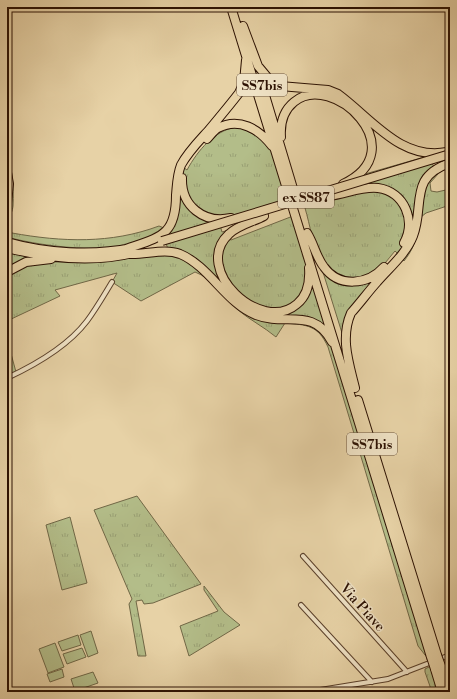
<svg xmlns="http://www.w3.org/2000/svg" width="457" height="699" viewBox="0 0 457 699" font-family="'Libre Bodoni',serif">
  <style>
    .grass { fill: url(#grass-tufts); stroke: #706746 }
    .pitch { fill: #b3bd89; stroke: #706746 }
    .lines { fill: none; stroke-linecap: round; stroke-linejoin: round }
    .street-casing { stroke: #5b412b; stroke-width: 6 }
    .highway-casing { stroke: #2c1102; stroke-width: 10 }
    .street { stroke: #efe2c5; stroke-width: 4 }
    .highway { stroke: #e7d2a6; stroke-width: 8 }
    .highway-bridge-casing { stroke: #2c1102; stroke-width: 10; stroke-linecap: butt }
    .highway-bridge { stroke: #e7d2a6; stroke-width: 8 }
    .labels { text-anchor: middle; stroke-width: 3; stroke-linejoin: round; paint-order: stroke }
    .shield { fill: #efe2c5; stroke: #66503c; stroke-width: 1 }
    .shield-label { font-size: 13px; font-weight: bold; fill: #2c1102 }
    .street-label { font-size: 14px; fill: #2c1102; stroke: #efe2c5 }
  </style>
  <defs>
    <pattern id="grass-tufts" width="24" height="20" patternUnits="userSpaceOnUse"><rect width="24" height="20" fill="#b3bd89"/><path d="M3 7l-1-3M5 7V3M7 7l1-3M15 17l-1-3M17 17v-4M19 17l1-3" fill="none" stroke="#9aa175"/></pattern>
  </defs>
  <rect width="100%" height="100%" fill="#e7d2a6"/>
  <filter id="stains"><feTurbulence type="fractalNoise" baseFrequency=".005" numOctaves="4"/><feColorMatrix values="0 0 0 0 .2 0 0 0 0 .09 0 0 0 0 .02 0 0 0 .5 -.17"/></filter>
  <radialGradient id="worn" r=".72"><stop offset=".6" stop-color="#630" stop-opacity="0"/><stop offset="1" stop-color="#630" stop-opacity=".3"/></radialGradient>
  <path class="grass" d="M236,127c38,1 43,44 52,72l-46,14 -24,5 4,14 10,-3 -7,7 6,4 62,-24c5,18 14,38 15,57 0,24 -20,44 -45,37 -8,-3 -16,-10 -23,-16l-2,4c21,17 50,28 68,0 3,-6 3,-15 6,-20l17,56c-21,-26 -45,-11 -71,-21 -8,-3 -14,-8 -21,-14l-2,4c9,7 18,14 29,16 20,4 44,-4 59,13 8,9 12,22 16,34l90,294 -11,-14 -90,-299c-10,-22 -21,-22 -43,-24l-9,14c-12,-10 -26,-17 -38,-27 -14,-12 -26,-32 -43,-38l-54,29 -29,-19 5,-9 -62,17 5,6 -53,25v-46l17,-10 14,-3h66l51,-8h15l1,-4 -3,-1 -4,-11c23,-26 7,-44 19,-71l4,3c11,-20 27,-39 49,-43z
    M7,149c5,20 7,37 6,57 -1,10 -9,18 -1,27 50,9 99,11 147,-7l5,2c-28,32 -121,19 -157,9l3,-64 -3,-10z
    M428,156l10,18 -8,9 1,8 6,1 13,-3v16l-24,8 -5,4c-6,19 -3,26 -17,44l-5,-6 -45,51 -6,9 -6,18 -20,-64c5,2 9,9 15,11 26,12 45,-8 61,-26l-3,-3c-7,8 -13,17 -21,23 -18,12 -43,6 -53,-13 -8,-15 -11,-36 -16,-53l44,-14 23,-4 -4,-14 -8,2 5,-4z
    M7,250l31,7 -31,14z
    M7,339l9,33 -9,4z
    M137,496l64,88 -48,19 -9,1 -2,-4 -6,1 10,55h-8l-9,-52 3,-5 -38,-89z
    M70,517l17,66 -25,7 -16,-65z
    M204,586l20,26 16,13 -51,31 -9,-30 38,-15 -14,-21z
    M431,666l8,26h-7l-7,-20v-3z"/>
  <path class="pitch" d="M91,631l7,22 -10,4 -8,-22z
    M78,635l3,10 -19,6 -4,-9z
    M55,643l9,24 -16,6 -9,-24z
    M82,648l4,9 -19,7 -4,-10z
    M62,669l2,8 -14,5 -3,-8z
    M93,672l5,11 -23,8 -4,-12z"/>
  <g class="lines">
    <g class="street-casing">
      <path id="street" d="M7,378c28,-13 61,-32 80,-57 9,-12 17,-26 25,-39
        M303,556l104,116
        M301,605l71,77
        M308,692l80,-13 62,-24"/>
    </g>
    <g class="highway-casing">
      <path id="highway" d="M231,7l200,650
        M243,26l15,40 10,12 12,8 48,4 10,4c34,25 63,67 109,58
        M261,82l33,110
        M281,137c-1,-14 2,-26 13,-35 38,-32 122,48 49,82
        M207,139c3,-3 7,-9 11,-11 21,-11 41,1 54,18
        M7,173l2,11 -2,19
        M182,178c-1,28 22,46 49,40
        M329,196c16,-2 34,-10 49,-8 27,4 38,33 26,55
        M264,216c-11,6 -26,9 -35,18 -38,35 32,101 68,70 11,-9 13,-22 12,-36
        M307,233c7,11 9,24 17,34 15,21 44,18 60,0
        M7,242c39,11 85,14 125,6
        M7,248c40,10 86,15 126,5
        M126,249c34,-12 50,-13 50,-54 1,-10 1,-20 5,-30 7,-13 17,-23 27,-34 10,-12 21,-25 31,-38l5,-11 2,-22
        M129,254c17,1 35,-6 51,0 29,12 47,50 76,61 29,12 57,-9 76,27
        M7,272l19,-10 25,-3
        M355,388c-6,-25 -15,-50 -4,-75 9,-10 17,-21 26,-31 12,-14 29,-28 36,-46 12,-31 -5,-59 37,-73
        M358,400l79,255
        M441,666l7,26
        M435,669l7,23"/>
    </g>
    <use href="#street" class="street"/>
    <use href="#highway" class="highway"/>
    <g class="highway-bridge-casing">
      <path id="highway-bridge" d="M162,241l288,-87
        M437,655l4,11
        M431,657l4,12"/>
    </g>
    <use href="#highway-bridge" class="highway-bridge"/>
  </g>
  <g class="labels">
    <g class="shield">
      <rect x="237" y="74" width="50" height="22" rx="3"/>
      <rect x="278" y="186" width="56" height="22" rx="3"/>
      <rect x="347" y="433" width="50" height="22" rx="3"/>
    </g>
    <g class="shield-label">
      <text x="262" y="90">SS7bis</text>
      <text x="306" y="202">ex SS87</text>
      <text x="372" y="449">SS7bis</text>
    </g>
    <g class="street-label">
      <text transform="translate(363 607) rotate(48)" y="5">Via Piave</text>
    </g>
  </g>
  <rect width="457" height="699" fill="none" stroke="#e7d2a6" stroke-width="24"/>
  <rect x="8" y="8" width="441" height="683" fill="none" stroke="#2c1102" stroke-width="2"/>
  <rect x="12" y="12" width="433" height="675" fill="none" stroke="#2c1102"/>
  <rect width="100%" height="100%" filter="url(#stains)"/>
  <rect width="100%" height="100%" fill="url(#worn)"/>
</svg>
